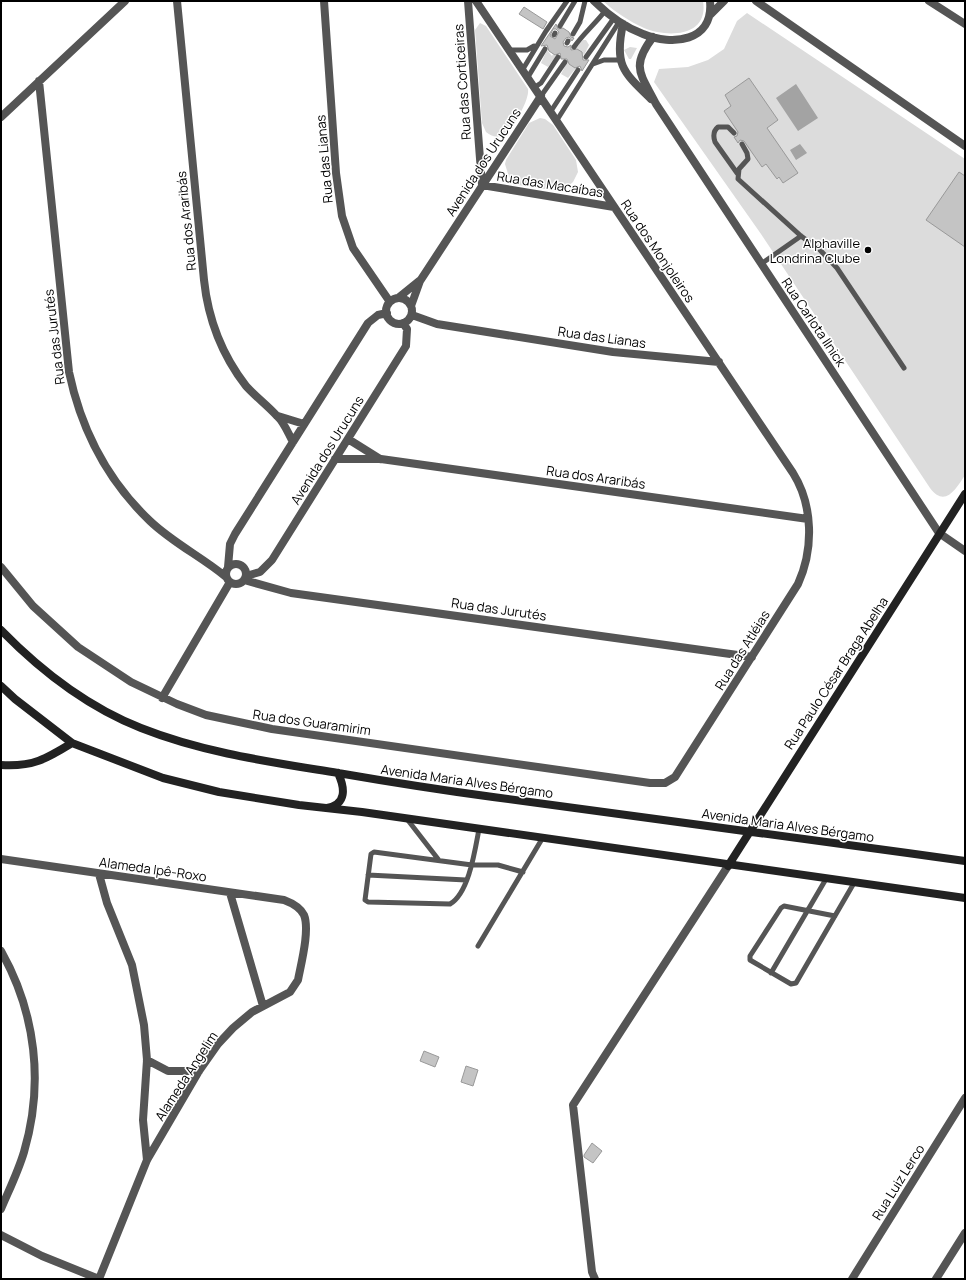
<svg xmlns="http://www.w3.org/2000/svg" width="966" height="1280" viewBox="0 0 966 1280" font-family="Manrope,sans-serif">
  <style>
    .green { fill: #dcdcdc }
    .water { fill: #a3a3a3 }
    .building { fill: #c4c4c4; stroke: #999; fill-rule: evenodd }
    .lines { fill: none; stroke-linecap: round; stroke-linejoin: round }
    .path { stroke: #777; stroke-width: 2; stroke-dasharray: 1 2; stroke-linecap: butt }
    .lane { stroke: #555; stroke-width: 5 }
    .street { stroke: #555; stroke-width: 8 }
    .secondary { stroke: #222; stroke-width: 8 }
    .poi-dot { fill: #000; stroke: #fff; stroke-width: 1.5 }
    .labels { text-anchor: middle; stroke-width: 3; stroke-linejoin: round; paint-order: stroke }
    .street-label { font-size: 13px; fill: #000; stroke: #fff }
    .poi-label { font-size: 13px; fill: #000; stroke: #fff; text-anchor: end }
  </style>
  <rect width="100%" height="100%" fill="#fff"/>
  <path class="green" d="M603,1h100c6,36 -35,37 -59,27 -15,-7 -29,-16 -41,-27z
    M747,13l218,146v316c-9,14 -20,33 -35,13l-169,-254 -107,-152 5,-13 29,-2 20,-7 16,-11 13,-28z
    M480,23l6,3 42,63c2,11 -16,43 -28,47 -5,2 -10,-1 -14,-4l-4,-9 -7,-93z
    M583,40h3l3,5 -5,10 -8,-7z
    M630,47l7,1 -6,11h-2l-5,-9z
    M547,50l5,6 1,-2 4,2 -9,11 -7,-4z
    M567,63l9,5 -8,10 -7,-4z
    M540,118l5,1 8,6 23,35 2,12 -5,10 -8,7 -7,2 -40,-6 -6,-3 -3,-5 -4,-13 1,-4 23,-37z"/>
  <path class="water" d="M796,84l22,34 -20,13 -22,-33z
    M800,144l7,9 -11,7 -6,-10z"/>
  <path class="building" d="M524,7l23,15 -4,7 -24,-15z
    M556,24l2,5 5,-1 6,4 2,5 3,1 -2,3 -3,-4 -3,1 -3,4 1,4 4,1 3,-2v5l6,-1 5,3 1,8h6l-7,11 -2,-5 -5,2 -6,-4 -2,-5h-6l-1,-6 -5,2 -6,-4 -2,-6 -6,1zM553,29h3l3,3 -4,7 -5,-3z
    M749,78l29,42 -11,8 31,45 -15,10 -4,-6 -2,2 -11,-15 -4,3 -18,-26 -4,-1 -2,3 -4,-6 3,-1 1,-4 -14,-21 7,-5 -6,-11z
    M959,172l6,4v71l-39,-27z
    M424,1051l15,6 -4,10 -15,-6z
    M466,1066l12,4 -5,16 -12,-4z
    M592,1143l10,8 -9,12 -9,-6v-2z"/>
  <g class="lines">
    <path class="path" d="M1,3l3,-2"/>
    <path class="lane" d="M560,26l15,-25
      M573,34l7,-12 5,-21
      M554,35l1,-2
      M567,43l1,-2
      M574,47c9,-13 21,-23 31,-36
      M510,50h17l7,-4
      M586,57l28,-39
      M593,64l11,-4h16
      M523,69l23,-38 21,-30
      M528,77l17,-28
      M535,87l6,-4 17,-26
      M541,96l24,-34
      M551,111l27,-41
      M557,120l62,-98
      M734,133l-6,-6h-10c-5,4 -5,9 -3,15l22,31
      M742,144l5,9 1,6 -9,10 -1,10 63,57 19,14 17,18 67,100
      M761,264l40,-28
      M407,819l31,40
      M479,829c-4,21 -10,64 -29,75l-82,-2 -3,-2 6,-46 3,-2 98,13h26l25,7
      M368,875l98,5
      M835,916l-51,-10 -3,2 -31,48v4l41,24 5,-1 58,-100
      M478,946l64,-107
      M771,973l55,-94"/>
    <path class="street" d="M177,1l27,279c4,38 18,75 42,106 10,11 21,19 31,30 7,6 11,17 16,26
      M324,1l12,172 6,43 11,32 37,54
      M468,1l14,184
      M594,1c14,14 30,26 49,33 29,12 71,8 67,-33
      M756,1l209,145
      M929,1l36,23
      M710,15l14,-14
      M623,24c-9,41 0,48 28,75
      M653,37c-23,30 -12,37 3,67l283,429 26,18
      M39,81l30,291c12,57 39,109 81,149 23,22 52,36 76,56
      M1,117l124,-116
      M482,185l132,22
      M398,298l21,-17
      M386 311a13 13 0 1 1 26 0a13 13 0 1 1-26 0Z
      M411,306l9,-25 121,-185
      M412,315l25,9 176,28 106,10
      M278,416l26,8
      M348,439l32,20
      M335,459h46l427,60
      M226 574a10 10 0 1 1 20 0a10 10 0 1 1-20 0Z
      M1,567l32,39 45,41 53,35 46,22 29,11 66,14 378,54h15l10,-6 123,-193c16,-35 15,-79 -5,-111l-317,-472
      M228,567l2,-23 5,-10 133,-211 10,-8 9,-2
      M246,576l14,-4 12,-12 134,-214 1,-17 -4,-6
      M244,580l47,13 461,64
      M162,698l68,-116
      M1,859l283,41c8,3 16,7 20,15 6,15 -3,49 -6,65l-8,12 -38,20 -19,16 -15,16 -19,27 -52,89 -48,119 -57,-23 -41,-21
      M99,874l8,29 25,62 12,60 3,35 -4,60 4,40
      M230,893l33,113
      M1,951c35,62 43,133 23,201 -6,20 -15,38 -23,57
      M147,1060l21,11h31
      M595,1279l-3,-7 -19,-167 155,-239
      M852,1279l113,-181
      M936,1279l29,-46"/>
    <path class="secondary" d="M1,630c40,41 87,77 140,98 63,25 130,34 197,45 52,9 103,17 155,24 158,21 315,42 472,64
      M1,686l14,13 57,44 91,35 56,14 80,13 63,7 603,86
      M1,765c32,2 45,-6 71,-22
      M327,808c20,-4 18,-20 11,-35
      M728,866l237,-372"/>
  </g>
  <circle class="poi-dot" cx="868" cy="250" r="4"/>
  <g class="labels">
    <g class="street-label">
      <text transform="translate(462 82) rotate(-94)" y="5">Rua das Corticeiras</text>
      <text transform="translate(324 159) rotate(-95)" y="5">Rua das Lianas</text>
      <text transform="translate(483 162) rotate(-57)" y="5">Avenida dos Urucuns</text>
      <text transform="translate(550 184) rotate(9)" y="5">Rua das Macaíbas</text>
      <text transform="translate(186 221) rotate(-96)" y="5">Rua dos Araribás</text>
      <text transform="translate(658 251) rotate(56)" y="5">Rua dos Monjoleiros</text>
      <text transform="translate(814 322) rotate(56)" y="5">Rua Carlota Ilnick</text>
      <text transform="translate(54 337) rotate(-97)" y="5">Rua das Jurutés</text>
      <text transform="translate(602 337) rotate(8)" y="5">Rua das Lianas</text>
      <text transform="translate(327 450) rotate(-58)" y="5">Avenida dos Urucuns</text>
      <text transform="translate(596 477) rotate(8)" y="5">Rua dos Araribás</text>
      <text transform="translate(499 609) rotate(8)" y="5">Rua das Jurutés</text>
      <text transform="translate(742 650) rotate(-58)" y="5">Rua das Atléias</text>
      <text transform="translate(836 673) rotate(-57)" y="5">Rua Paulo César Braga Abelha</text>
      <text transform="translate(312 722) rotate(8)" y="5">Rua dos Guaramirim</text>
      <text transform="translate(467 781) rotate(8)" y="5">Avenida Maria Alves Bérgamo</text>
      <text transform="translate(788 825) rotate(8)" y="5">Avenida Maria Alves Bérgamo</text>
      <text transform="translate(153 869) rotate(8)" y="5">Alameda Ipê-Roxo</text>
      <text transform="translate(186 1076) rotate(-57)" y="5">Alameda Angelim</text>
      <text transform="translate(898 1182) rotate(-58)" y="5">Rua Luiz Lerco</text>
    </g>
    <g class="poi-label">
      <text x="860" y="248">Alphaville<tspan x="860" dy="15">Londrina Clube</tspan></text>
    </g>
  </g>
  <rect width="966" height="1280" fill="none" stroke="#000000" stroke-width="4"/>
</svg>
